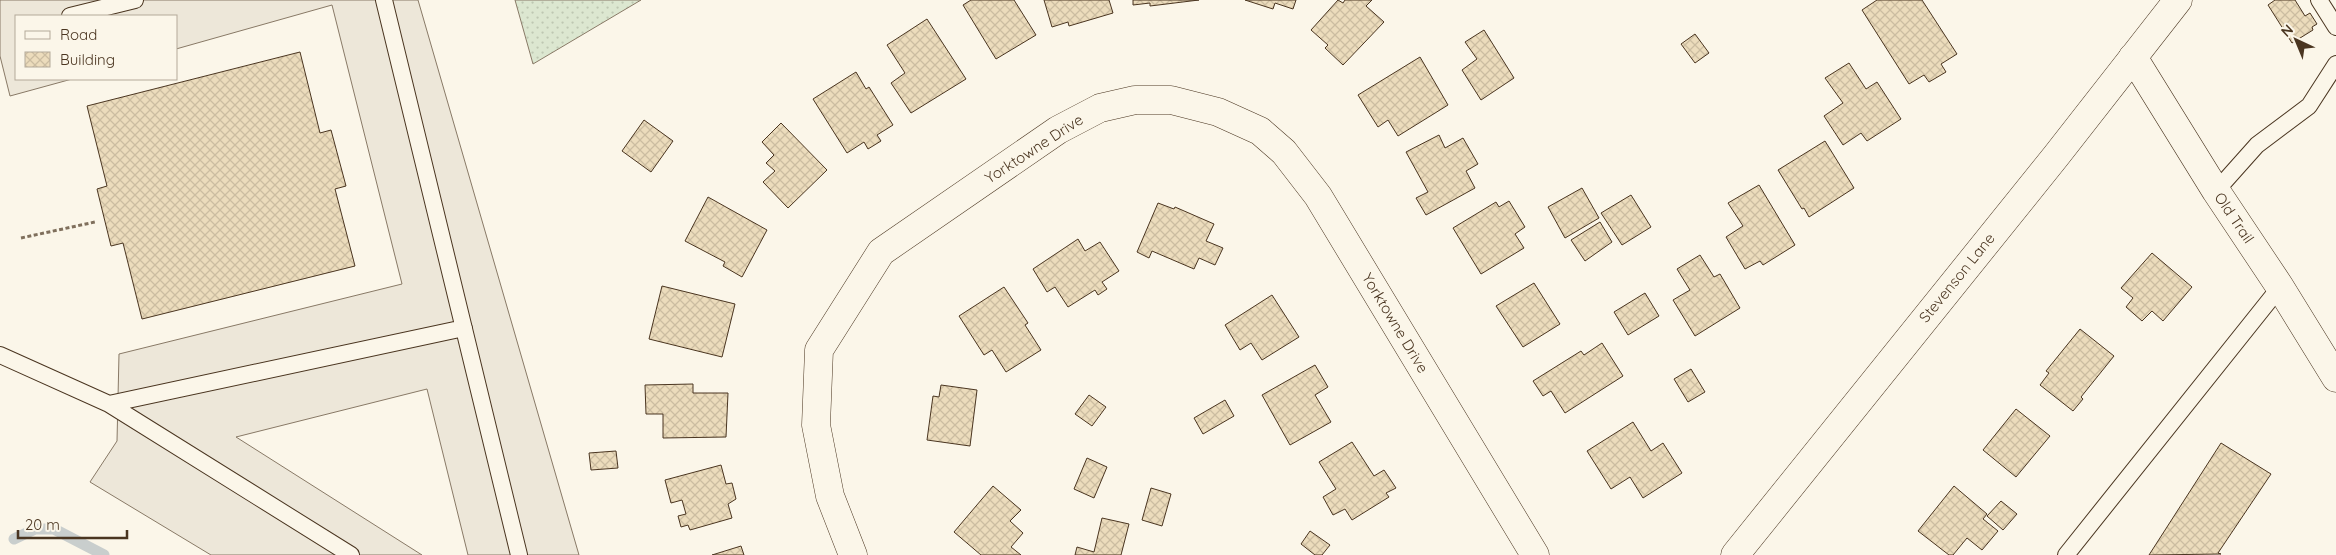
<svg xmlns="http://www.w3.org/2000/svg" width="2336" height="555" viewBox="0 0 2336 555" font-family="Quicksand,sans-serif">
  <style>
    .grass { fill: url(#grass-dots); stroke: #887966 }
    .parking { fill: #ede7d9; stroke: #887966 }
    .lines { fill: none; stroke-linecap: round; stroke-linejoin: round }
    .stream { stroke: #c9cecd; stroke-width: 11 }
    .building { fill: url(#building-cross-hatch); stroke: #4a3520 }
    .lane-casing { stroke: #4a3520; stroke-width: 18 }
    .street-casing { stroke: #4a3520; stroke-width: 29 }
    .secondary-casing { stroke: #4a3520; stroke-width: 29 }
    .path { stroke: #7f6f5c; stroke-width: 3; stroke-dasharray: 4 2.5; stroke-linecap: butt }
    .lane { stroke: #fbf6e9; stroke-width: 16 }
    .street { stroke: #fbf6e9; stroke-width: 28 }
    .secondary { stroke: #fbf6e9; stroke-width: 28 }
    .labels { text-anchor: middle; stroke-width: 4; stroke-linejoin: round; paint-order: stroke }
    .street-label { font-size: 15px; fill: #4a3520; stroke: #fbf6e9 }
  </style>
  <defs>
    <pattern id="grass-dots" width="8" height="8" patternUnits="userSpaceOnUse" patternTransform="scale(1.25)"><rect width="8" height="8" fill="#dce7d0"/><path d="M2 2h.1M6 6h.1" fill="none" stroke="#bec7b2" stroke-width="1.8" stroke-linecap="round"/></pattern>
    <pattern id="building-cross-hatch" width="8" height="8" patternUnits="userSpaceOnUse" patternTransform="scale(1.25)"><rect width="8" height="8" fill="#ecdcbc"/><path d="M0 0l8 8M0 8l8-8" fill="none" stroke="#ccbda1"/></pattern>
  </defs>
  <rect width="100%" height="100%" fill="#fbf6e9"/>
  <path class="grass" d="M515,0h126l-108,64z"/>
  <path class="parking" d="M0,0h418l161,555h-111l-41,-166 -191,48 186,118h-211l-121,-73 27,-41 2,-87 283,-70 -70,-279 -156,44v-33h-160v63h56l-62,17 -10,-40z"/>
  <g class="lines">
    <path class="stream" d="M14,539l21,-10h19l50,26"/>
  </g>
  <path class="building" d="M971,0h43l22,35 -40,24 -33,-54z
    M1044,0h65l4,13 -44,13 -1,-4 -16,5z
    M1133,0h66l-49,6v-3l-17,2z
    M1245,0h51l-3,9 -18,-6 -2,6z
    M1338,0l5,3 2,-3h27l-6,6 18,16 -41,43 -18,-17 3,-3 -17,-15z
    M1877,0h45l35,54 -16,10 5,8 -17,10 -5,-7 -15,9 -47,-74z
    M2275,0h20l10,16 5,-3 7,11 -5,3 1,3 -21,13 -24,-38z
    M927,19l39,60 -55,34 -20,-30 14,-10 -18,-28z
    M1484,30l30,48 -33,22 -19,-30 15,-11 -12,-17z
    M1695,34l14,19 -14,10 -14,-19z
    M300,52l20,81 11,-3 15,56 -11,3 20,77 -213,53 -19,-76 -12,3 -14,-57 10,-3 -20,-80z
    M1420,57l28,48 -50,31 -10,-16 -10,7 -20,-32z
    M1849,63l17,26 11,-7 24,37 -34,22 -6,-8 -18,12 -19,-29 19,-13 -18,-25z
    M856,72l10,17 3,-2 24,38 -16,10 4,6 -13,8 -4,-7 -17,11 -34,-54z
    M644,120l29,21 -22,31 -29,-21z
    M781,123l46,47 -39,38 -25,-26 12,-11 -9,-8 8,-8 -12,-13z
    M1439,135l6,13 18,-10 15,26 -12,7 9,17 -49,27 -10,-17 12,-6 -22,-40z
    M1825,141l29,47 -45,29 -5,-9 -2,1 -24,-39z
    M1759,185l36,60 -32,20 -3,-4 -15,8 -19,-32 17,-11 -15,-23z
    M1582,188l17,30 -34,20 -17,-31z
    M1631,195l20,32 -29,18 -21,-32z
    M708,197l59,33 -25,47 -19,-11 2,-4 -40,-21z
    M1509,201l16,26 -10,7 9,14 -43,26 -28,-46 43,-26 3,5z
    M1158,203l16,6 1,-2 39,17 -8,17 17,7 -8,17 -16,-7 -5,11 -42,-18 -3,7 -12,-6z
    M1600,222l12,20 -27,19 -14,-21z
    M1078,239l7,12 15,-9 19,29 -17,11 5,7 -9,6 -3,-5 -27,17 -13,-20 -8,5 -14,-23z
    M2152,253l40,34 -29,34 -11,-10 -10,10 -16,-14 7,-9 -12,-10z
    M1700,255l14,22 6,-3 20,34 -45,28 -22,-36 17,-10 -13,-21z
    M1534,283l26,41 -37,23 -27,-41z
    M662,286l73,18 -13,53 -73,-18z
    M1004,287l24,36 -3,2 16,25 -35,22 -14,-22 -8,5 -25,-39z
    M1645,293l14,23 -31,19 -14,-23z
    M1272,295l27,42 -37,23 -11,-17 -11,7 -15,-25z
    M2080,329l34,27 -33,41 2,2 -10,12 -33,-26 9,-12 -3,-2z
    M1602,343l21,33 -58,37 -14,-22 -8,5 -10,-15 48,-30 3,4z
    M1315,365l13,22 -13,8 16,27 -41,23 -28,-50z
    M1691,369l14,23 -17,10 -14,-23z
    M693,384v9h35l-2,44 -63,1v-24h-17l-1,-29z
    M941,385l36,5 -7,56 -43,-6 6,-44 6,1z
    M1089,395l17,12 -14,19 -17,-12z
    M1225,400l9,16 -31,18 -9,-16z
    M2016,409l34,27 -34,41 -33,-27z
    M1633,422l18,29 12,-8 19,30 -39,25 -13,-21 -19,12 -24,-38z
    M1352,442l22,34 10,-6 12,18 -10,5 3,4 -37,23 -7,-11 -12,6 -10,-18 13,-8 -17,-27z
    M2221,443l50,31 -53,79 3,1 -72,1z
    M616,451l2,17 -27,2 -2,-17z
    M1087,458l20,9 -13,31 -20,-9z
    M721,465l5,19 6,-1 4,16 -8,5 4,14 -42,12 -2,-5 -7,2 -3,-11 8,-2 -4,-14 -11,3 -6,-23z
    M993,486l28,24 -11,11 13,12 -12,14 10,8h-40l-27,-23z
    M1954,486l33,28 -4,5 15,12 -16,19 -15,-12 -14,17h-4l-31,-24z
    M1151,488l20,6 -9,32 -20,-6z
    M2001,501l16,13 -14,16 -16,-14z
    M1102,518l27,6 -8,31h-46l2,-8 17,5z
    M1310,531l20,14 -8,10h-7l-14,-11z
    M741,546l3,9h-32z"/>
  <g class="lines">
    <g class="lane-casing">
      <path id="lane" d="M384,0l135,555
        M2319,0l17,27
        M70,16l65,-16
        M2216,191l41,-46 52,-39 27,-42
        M0,355l109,49 355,-76
        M109,404l242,151
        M2066,555l214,-268"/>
    </g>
    <g class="street-casing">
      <path id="street" d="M2133,57l83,134 64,96 56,91
        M853,555l-23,-59 -14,-71 3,-75 62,-98 177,-122 42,-22 35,-8h36l47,12 42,19 24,21 34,44 217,359"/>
    </g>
    <g class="secondary-casing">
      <path id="secondary" d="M1735,555l321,-399 122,-156"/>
    </g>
    <path class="path" d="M21,238l74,-16"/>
    <use href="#lane" class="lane"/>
    <use href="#street" class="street"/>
    <use href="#secondary" class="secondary"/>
  </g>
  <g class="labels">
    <g class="street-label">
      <text transform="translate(1034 149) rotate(-33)" y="5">Yorktowne Drive</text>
      <text transform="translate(2234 218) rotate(56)" y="5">Old Trail</text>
      <text transform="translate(1957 278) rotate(-51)" y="5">Stevenson Lane</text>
      <text transform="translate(1395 323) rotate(59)" y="5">Yorktowne Drive</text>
    </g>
  </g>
  <rect x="15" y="15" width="162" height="65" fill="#fbf6e9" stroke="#b4a999"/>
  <rect x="25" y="31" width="25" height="8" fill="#fbf6e9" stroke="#b4a999"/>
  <text x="60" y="40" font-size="15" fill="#4a3520">Road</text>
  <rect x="25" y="52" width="25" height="15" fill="url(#building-cross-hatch)" stroke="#b4a999"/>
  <text x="60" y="65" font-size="15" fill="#4a3520">Building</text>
  <g transform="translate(2296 40) rotate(316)" stroke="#fbf6e9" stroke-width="4" paint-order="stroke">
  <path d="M0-4L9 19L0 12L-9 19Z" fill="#4a3520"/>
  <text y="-8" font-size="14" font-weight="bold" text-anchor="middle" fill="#4a3520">N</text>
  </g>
  <path d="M18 530v8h109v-8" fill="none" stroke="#4a3520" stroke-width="2.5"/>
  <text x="25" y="530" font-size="15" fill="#4a3520" stroke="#fbf6e9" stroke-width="4" paint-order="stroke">20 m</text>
</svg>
